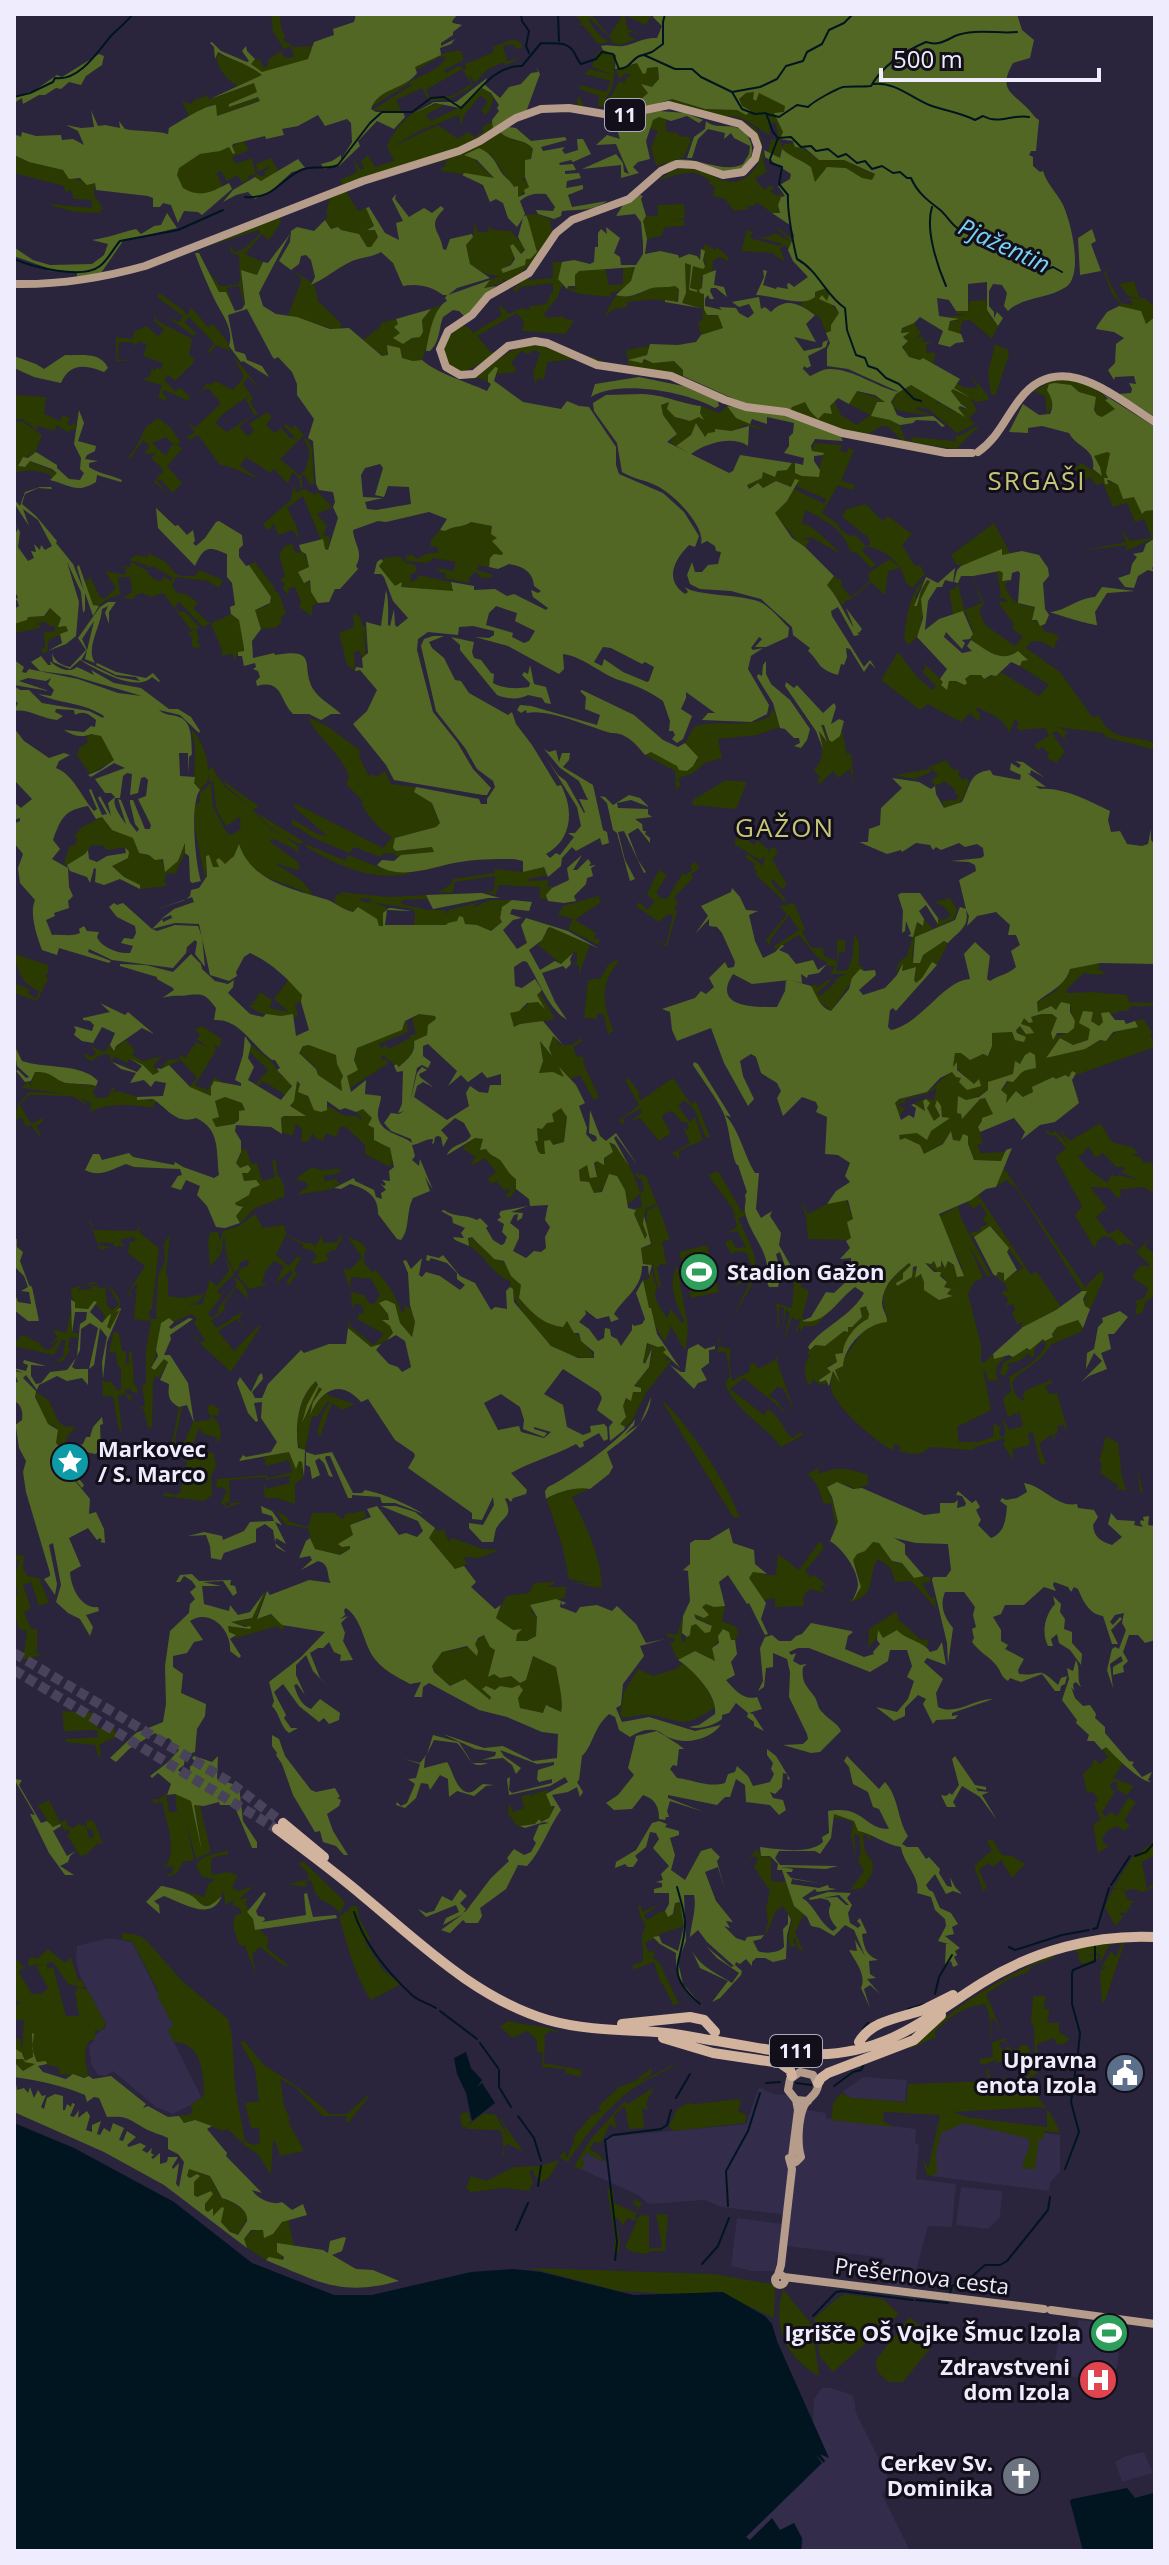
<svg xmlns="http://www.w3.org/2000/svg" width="1169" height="2565" viewBox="0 0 1169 2565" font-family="'Open Sans',sans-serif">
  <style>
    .built { fill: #332c4b }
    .green { fill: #2b3a00; fill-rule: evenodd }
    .forest { fill: #536725; fill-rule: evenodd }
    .water { fill: #00151f }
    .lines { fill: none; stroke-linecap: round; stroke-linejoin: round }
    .stream { stroke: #00151f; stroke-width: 2 }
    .highway-tunnel { stroke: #48425a; stroke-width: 10; stroke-dasharray: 10 5; stroke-linecap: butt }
    .major { stroke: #b69d8b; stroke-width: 8 }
    .highway { stroke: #d2b49e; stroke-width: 10 }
    .labels { text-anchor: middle; stroke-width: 6; stroke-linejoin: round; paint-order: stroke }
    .shield { fill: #120f1a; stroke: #adaab9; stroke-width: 2 }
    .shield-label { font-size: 20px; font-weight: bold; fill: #efecfd }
    .poi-label { font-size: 22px; font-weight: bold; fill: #efecfd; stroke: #120f1a; text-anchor: end }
    .street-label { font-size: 22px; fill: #efecfd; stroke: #120f1a }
    .water-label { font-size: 24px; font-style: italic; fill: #78d2f6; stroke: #120f1a }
    .quarter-label { font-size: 26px; letter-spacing: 2px; fill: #c7c578; stroke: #120f1a }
  </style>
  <rect width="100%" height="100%" fill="#2a243d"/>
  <path class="built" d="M109,1938l23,4 42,83 -6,5 34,69 -29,15 -17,-7 -43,-36 -7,5 -8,-1 -7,-11 -2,-18 6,-6 -1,-4 11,-8 1,-4 -26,-48 -4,-16 1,-14z
    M863,2077l44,3 -2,22 -54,-4 -9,-6z
    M759,2087l14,7 14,1 15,14 24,4v5l90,11 -1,15h4l-3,35 40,5 -4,43 -24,-1 -12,45 2,12 -10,9 -21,-2 1,-12 -8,-2 5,-18 -98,-12 2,-31 -68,-8 -16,-7 -56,4 -11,-9 -62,-28 9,-15 23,10 -2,-25 140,-13z
    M941,2119l119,16v37l-10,10 -1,9 -118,-15z
    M961,2187l41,4 -2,26 -12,12 -32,-4z
    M737,2218l46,6 -8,47h-24l-20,-5z
    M1078,2320l40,4v11l3,1 -4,33 -21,-2 -1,4 -8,-1 -1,8 -22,-2v-9l-10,-1 7,-39 16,4z
    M822,2388h9l21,7 2,3 2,15 35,70 -9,11 28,57h-108l1,-11 -9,-16 -14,6 -8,-11 -23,21 -4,-3 76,-73 -6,-11 9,9 -6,-9 11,5 -16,-35 1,-24z
    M1144,2452l9,21 -31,9 -7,-20 11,-6z"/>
  <path class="green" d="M271,14h9l1,14 4,8 -2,4 12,7 18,-1v3l-3,2 -2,8 -46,14 1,3 -26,10c-12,-8 -21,-19 -21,-33l38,15 -4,-6 5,-3 5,1 4,8 4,-3 1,-6 12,-8 4,7 9,-1 -3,-11 -7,3 -11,-17z
    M574,14h17l18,22 12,-18 -1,-4h32l-6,11 -19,-9 -2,1 3,13 16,4 -15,-2v4l7,3 -16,6 -8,-2 -2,-6h-1l-19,-19 -2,2c6,8 13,19 22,22l-12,2 -15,-19 -6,1 5,-4z
    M513,39l8,4 1,5 -6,1 -3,-5 -10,2 4,15 16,-4 -17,8 -3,-3 -16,8 -12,13 -6,-9 4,11 -4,4 -20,10 -20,2 -7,-13 -26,12 6,12 -30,-2 40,-25 -2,-2 -39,24c14,-25 69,-29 75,-51l-7,1 -24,14v-4c14,-7 32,-18 46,-16l3,9 -20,10 2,3 12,-7 8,4 -1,-6 29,-12 -1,-5zM462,69l10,15 -20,12 -22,2 -4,-8z
    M603,50l13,5c-5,20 3,24 -11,45l7,-5 7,-14 5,2 3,-6 4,-1 -4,-3 -8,6 -3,-10 21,-6 9,5 12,-1 1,12 -6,8 -10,-1 5,7 -15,13 1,5 -11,3 -45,-6 -1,-8 3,-4 4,12 34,3 -1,-5h-19l1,-10 -20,-7 1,-4 26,7 5,-11 -27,-7 6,-5 23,6 -21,-8 5,-14z
    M254,83l4,9 -29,12 1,3 29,-10 2,3 -44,16 -5,-12 -23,13 -7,-16 8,3 7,-6h6l2,-4 5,5z
    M482,87l12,10 -5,14 -4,4 -4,-5 7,-8 -7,-7 -17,20 -3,11 -2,-11 -40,16 -29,17 48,-23 20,14 9,-7 8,5 8,-5 -1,-5 10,-5 1,9 -22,13 -128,42 -3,-6 17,-8 -3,-12 7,10 3,-2 -3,-7 7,-6 7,12 19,-6 -7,-15c11,-23 31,-44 59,-42l-20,11 5,6 33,-16z
    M754,92v5l4,1v-6l27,14 -1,6 -9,2 8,19 -3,6 -4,-2 2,-5 -3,-10 -6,2 1,11c-15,-7 -30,-24 -48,-17l-64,-14 14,-5 33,10 32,1 6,3 4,-3 -8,-7v-4l7,-6z
    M659,117l7,2v12l11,2 2,3 10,1 2,3 -7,17 -28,9 -5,-18 7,-17 -8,-3 3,-8z
    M738,119c35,13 18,27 29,53l-12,6 9,12 7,-5 3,2 -4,4 7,5 5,-3 -4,12 1,9 -7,-1 -15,-11 -3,4h-7l2,3 -15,2 -9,-12 -12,-3 2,-10 -7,-2 2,-3c-17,-16 -35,-5 -52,0 6,-3 13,-12 25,-13 25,-3 44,28 67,6 12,-11 10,-18 8,-33 -2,-12 -10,-16 -20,-22z
    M500,132c10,10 25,6 33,17l-2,10 -5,5 1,12 -5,3 1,2 3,-2 3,8 -11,11c-8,-17 -18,-29 -28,-45l-19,3 23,23 -52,-8 -2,-3 4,-1 3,-7 -25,7z
    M771,139l9,2 2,6 3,-3h6l2,-3 26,19h25l31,15 -3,6 -9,-2 -17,-11 -19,-1 -12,15 -4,-15 -31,-17v8l-12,-6z
    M243,141l6,9 -17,7 4,7 16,-6 4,16 5,2 4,-1 -1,-4 5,-2v-3l-11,6 -2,-8 15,-6 8,14 -18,9 -6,-4 1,-3 -8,2 1,3 -7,4 -4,-8 -11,6 -6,-10 -4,2 5,13c-12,10 -27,11 -39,2l-6,-13 2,-8 21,-13 30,-7 3,7 2,-1 -3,-7z
    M14,155l12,6 37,9 11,9 21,4 -1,12 9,14 -4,2 4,2 -27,-1 -24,-6 -1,-2 40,4 1,-8 -18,-1 -3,-9 -6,2 -1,-6 -50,-13z
    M346,191l12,20 8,-3 8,18 -7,3 8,1 3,7 -7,10h-4l-8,-13 -18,-4 -3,-3 -6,2 -7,-9 3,-4 -2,-4 4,-15z
    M684,204l1,14 -10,2h9v6l-19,1 -4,9 -14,3 -4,-18 3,-5h12l-1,-11z
    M536,214l14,5 2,14c-13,21 -22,38 -46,48l-4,-4 2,5 -20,6v-2l6,-6 10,-4 -14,-2 -16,-10 -4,-19 7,-8 2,-15 3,10h10l1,-7 3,5 19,1 14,16 -4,7 -8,-10c2,14 2,20 -12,25l2,4 34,-21 -11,-37z
    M280,216l1,6 -12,18 -7,-6 -17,20 18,8 -6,13 -16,-5 3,37 -5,-21 -12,2 7,23 -7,-18h-8l-14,-26 15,19 18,-1 2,-5 -1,-25 -8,-2 -2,-9 5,8 10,-3 16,-15 -1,-4 -61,19z
    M779,228l13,11 -3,10 -4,-4 -5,4 5,12 -10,-5 -1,-3 -33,-2 6,-21 6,2 -3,4 3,3 27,7 2,-2 -24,-7h10l7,-4 14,8 -4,-6 -8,-6z
    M705,244l10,6 2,-3 12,11 -1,3 -8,-4 -7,3 -1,14 -11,4 5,34 5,4 7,-1 5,13 -22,7 -3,-13 4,-2 1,-11 -21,-6 4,-11 -1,-29 5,-1 1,3 -2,25 8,2 -7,-4 3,-23 12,2 -1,-4 2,-2 -3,-1 2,-9 -3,-1z
    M553,262h9l-4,17 5,5 -6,14 -13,16 3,4 17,-2v3l10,1 -8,14 -44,-3 2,-9 -7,-9 -40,23 14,16h5c-19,15 -49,37 -52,-6l8,-13 10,-7 6,1 5,6 28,-17 -2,-12 10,10 12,-6 8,2 1,-4 12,-1 6,-3 2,-8h3v-11l-33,4 -3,5 -5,-2 15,-12 2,2 24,-2z
    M623,267h13c-2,15 -12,25 -27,26l3,4 -32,-3 -13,-5v-3l8,4v-15l4,-4 26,-3 4,17 14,-1z
    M1108,269l-2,6 15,28 11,2v-3l-5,-4 15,1 -14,-3 -9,-12 15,-3 5,16c12,3 16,8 16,20l-8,8 -11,-14 -17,-5 1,-3 -8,-9 -8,-21z
    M294,271l17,11 5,8 2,11 23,22 -1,8 -52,-16 14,-36z
    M675,286l4,2 -3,16c-19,-7 -30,-4 -49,-2v5l-13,2 -10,8 12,-22c11,3 26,1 34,-8z
    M821,288h5l6,17 7,8 -7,12 -1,6 -5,2 -6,-15 -20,-14z
    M159,293l24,17 4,6 4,-9 17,20 5,-3 14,17 3,10 -14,-6 -6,7 1,5 -3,-6 6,-8 -25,-26 -5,5 12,11 -2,3 -28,-20 13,6 4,-6 -26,-19z
    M986,300l2,13 10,13 -6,13 -22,-19 -8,1 -2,13 -12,-4 2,-9h8l-8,-5 16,-1 -10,-2v-2h12l1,-10z
    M440,305l-18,55 -9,1 -11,-3 -6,-10 -7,-3 -3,13 -23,-18 17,-13 1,-4 15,-4 2,5 -2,6 4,3 -2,3 5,8 20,-12 -1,-12 9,-11z
    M156,312v8l36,19 -3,16 6,5 -1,2 -19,19 -7,-6 -4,5 11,11 6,-3 9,9 -2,4 -24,-11 -2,2 5,6 -2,3 -7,-4 4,-12 -18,-5 1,-2 5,-1 2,-10 2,4 2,-3 5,1 2,-6 -20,-7 4,-11 -8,-4 -3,5 -4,-4h-13l-2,17 16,2h-17v-24l16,2 3,-8 12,-5 11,10 6,-6 -10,-9z
    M910,323h4l7,10 -7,7 6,-4 4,3 -2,3h10l-6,3 1,8 8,-1 -1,11 -25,-6 -6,-7 4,-11 -4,-2 5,-6 -5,2 -3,-2z
    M995,344l12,5 2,6 -14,41 -4,-2 -3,-21z
    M529,345l15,1 30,13 -27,3 -3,17 -6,-1 -3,6 -2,-11 7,-20 -5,-3 -7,4 -7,-3 -10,12 5,5 -1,4 -27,3v7l-9,-4 -9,2c18,-12 35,-30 59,-35z
    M649,346l-2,9 -18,5c15,2 29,2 45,1l9,9v6l-9,-3 -63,-7 -22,-7 2,-3 17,8 21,2 -3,-16z
    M232,354l29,36 -13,-13 -5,7 10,14 -3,4 8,12 -4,1 -8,-15 2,-4 -25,18 -8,9 12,9 26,-17 -14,12 9,9 6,-6 -5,-6 18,-12 5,5 -6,8 9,8 6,-5 10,11 2,-2 5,4 -14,-15 2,-3 5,6 4,-4 9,10 -24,24 20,17 6,-8 4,-16 -6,-13 2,-1 6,9 2,37h-4l-6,-10 -3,4 2,9 -3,1 -1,-10 -7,-6 -4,12 -14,-15 -4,4 -24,-16 -6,9 18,12c-12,-2 -23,-12 -38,-13l-22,-30 -9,5 -2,-3 8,-5 -9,-13 9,9 26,-25 -13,-15 -7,4 6,-9 3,2 5,-4 18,9 11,-13z
    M970,375l17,19 2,6 -14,2 -5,-4 7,12 -8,8 6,6 -18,9 -37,-31 8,8 -11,-3 -1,2 17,7 -33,-5 -9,-5 5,-12 15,-9 28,15 -3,3 2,1 2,-2 13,9 10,3 -5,-5 2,-3 2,3 6,-1 -7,-4 -10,-13 5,-8 9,5h13z
    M1054,380c17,0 32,1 46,12 7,6 6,10 14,14v5l-12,6 -6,-2 -3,-18 -14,-5 -8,-7 -16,-2 -5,10 3,12 -6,10 -2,-19 -12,-5z
    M856,391l28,9 1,3 -8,-1 -6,14 19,4 10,5 5,15 7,1 -1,-4 45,4v-6l3,1 18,-10 1,2c-8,5 -19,20 -23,21l-53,-8 -13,-14 -8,-1 -13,8 -30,-5 -48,-18 1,-4 12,-6 6,5 1,5 14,1 10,-11 7,14 16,10 13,-10 -21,-11z
    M14,395l32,2 -2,17 16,7 3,-6 7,3 -3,6 4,2 2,-4 3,3 -1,4 -5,1v3l-14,-8 -1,6 -17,-5 -1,4 -15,-11h-8z
    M667,401l8,16 12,4 12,-5 4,3 -4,-8 2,-5 18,7 8,-7 23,18 20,8 -25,-7c-12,8 -28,7 -41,12l-7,-14 -6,12 -15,11 -6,-4 7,-8 -15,-19 -1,-10z
    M158,418l13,10 10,15 -8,1 -7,-7 -14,6 14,13 5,-10 6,-2 5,5 -15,17 15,17 -9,10 -13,-14 -3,2 12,15 -15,-14 10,-12 -13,-12 5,-5 -11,1 4,-9 -6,-5 -12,18h-3l7,-9 11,-22z
    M14,421l9,1 19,13 -7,18 -15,7 -2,6 6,1 6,-6 27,12 -3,5c-11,-9 -27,-9 -40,-5z
    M814,443l28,2 -2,6 7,2 1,-5 6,2 -13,31 15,4 -4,5 -14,-5 -16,28 17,12v3l12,9 3,-3 12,12 -4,4 14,15 -5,3 -14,-15 -7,-2c-8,-24 -23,-29 -44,-41l-4,11 1,4 3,-1c14,8 25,21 38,32l-33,-19 -9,2 8,1 -5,7 -4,-1 -27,-33 13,-12 7,-12 30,15 2,-5 -30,-13 2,-2 -7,3 -15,-6 -14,7 -7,-4 -7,5v-6l14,-5 2,-6 16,-1 12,-8h3v7l23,6 5,-23 -11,-2z
    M1107,451l3,2 -3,27 11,5 5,14 11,-3 8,18 3,-3 10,-1v28l-30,13 2,-6 -48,6 47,-9 -5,-13 9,12 22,-3 -8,-19 -9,3 -8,-19 -14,4 -10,-24 -7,2 -6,-8 -5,3 -14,-9 10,-8 22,13 -10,-20z
    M293,486l3,6 9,-3 10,6 2,-4 13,14 1,3 -14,6 10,12 -4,9 7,2 -2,13h-3l-22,-54 -16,12 9,17 4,16 -7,-11 -15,5 -4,-11 -4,5h-4l-3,-5 28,-24z
    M866,504l16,17 6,-5 24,18 -10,11 13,21 5,-1 5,9 -13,14 -6,-5c-5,-21 -18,-31 -39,-37l3,-2 -1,-6 -27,-21 4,-8z
    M471,522l22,4 5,12 -5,3 11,11 -2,4 -12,2 -1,9 -11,-2 -1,5 14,4 2,3 -11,1 -6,-6 -7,5v6l-24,-5 1,-4 -10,-4 1,-2 16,3 3,-9 -22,-4 -7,5 -21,-2v-5l7,-1 4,4 9,-5 13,-2 -3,-6 -5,1v-7l9,-10 5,1c9,-6 17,-3 26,-9z
    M994,523l16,30 -8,2v-5c-14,6 -31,16 -45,15l-6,-10z
    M292,544l4,9 8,-2 5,16 -10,5c11,8 14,18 19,31l-6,3v10l-13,-9 2,-5 -6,-15 -6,1 -1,7 -5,-6 1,-6 -5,-3 6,-3 -6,-23 6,-8z
    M148,552c5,5 14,6 18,11 14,13 5,13 29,13l4,-6 24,10 -4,8 -11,-7 -32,-4 -4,9 5,7 9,1 12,9 -5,5 17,16 21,-10 8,6 6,28 -1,3 -6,1 -3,8 -3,-6 -12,2 3,-3 -12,-29 -8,3 -24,-25 -4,5 4,5h6l15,16 -4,1 3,10 -2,2 4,6 -8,1 -2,-8 2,-2 -5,-5 7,-4h-5l-27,-36 -12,4 -9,-4 -7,2 -1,4 -11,-1 9,-6 -2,-15h-12l2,17 -14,6 -7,6 -6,-1 -8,-23 5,-5 10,20 4,2 12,-11 -11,-17 20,4 1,-7 -8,-2 12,1 1,-5 17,9v3l10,7 5,-1 -1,-4 10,5 1,-3 -20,-12 -6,2 1,-2 -19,-6 7,-5 12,2z
    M400,556l6,7 9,2 2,6 -7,4 1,7 8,-4 -1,-3 33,7 2,10 -58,-6 -16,-21 5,-7z
    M890,559l10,9 -12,3 -3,24 -14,-13 -20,17 -6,2 -2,5 -16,-21 7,-9 4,4 3,-2 1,9 9,10 19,-16 -2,-8z
    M255,562l20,26 -1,2 5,4 7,19 -5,4v6l-6,5 -14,1 -6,-19 12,-4 5,-6 -23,-35z
    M1000,571l3,2 -1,7 5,1 -2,5c6,15 13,20 30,21l-3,13 9,3 3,8 12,3 3,5 -4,4v6l-12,-7 -11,-1 -6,7 34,24 33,46 5,-3c16,29 31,18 56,28l1,7 -49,-13 -3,-4 -45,-6 10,5 -4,4 6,10 -13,-15 -5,2 13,19 -9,11 -10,-6 3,-3 -6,-7 -5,3 -4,-5 15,-9 -4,-8 -26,2 -3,-3 3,-4 -4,-4 -6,14c-4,-14 -18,-19 -31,-25l-3,1 5,5 -1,8 -9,-9 -9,9 -33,-18 -8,6 -39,-30 17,-28 20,26 15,12 3,-4 -14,-14 3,-3v-5l18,18 13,-1 5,2 9,-8h12l2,4 17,-7 38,24 10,-11 -29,-19 2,-5 6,-1 -10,-9c-17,13 -31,-1 -47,-11l2,-9 -8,-19 -12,2 -4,-24 7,-2 2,-5 6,27 18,-7 -8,-19 1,-9v10l9,18 -5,8 6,14 30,21 8,-9 -11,-9 2,-4 -16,-22h10l-4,-4 -7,-1 4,-2 -4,-23z
    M924,579l-8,17 1,10 4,-16 6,-10 3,2c-2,8 -7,18 -7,26 -2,15 -2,29 -15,37l-4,-6c3,-23 4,-42 20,-60z
    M50,608l11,10 -2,4 7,4 2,5 -19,9 -2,12 -3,1 -4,-3 5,-2 -1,-16 11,-1v-5h-5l-5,-4 -7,1 -1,2h3l1,3 -27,5v-9l13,-4 1,-3 17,-1z
    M353,613l7,4 3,10h2l3,24 -5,-22 3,26 -4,3 -2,-7 -6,1 1,19 -8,-6 -8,-32 15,-6z
    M773,708l7,19 -23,8 -39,4 4,19 -17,5 -13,11 -14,4 3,9h-4l-1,8 -1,-24 -30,-16 6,-3 27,14 20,-6 -13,-17 9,-16c24,-9 46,3 75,-10z
    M308,717l19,9 34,25 -2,6 10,19 3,-2 4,3 9,-6 6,13 25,3 -2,2 18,14 8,20 -4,4 -40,11v13l36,-4 2,5 -37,5 -2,-3 -11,-1 -4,4 -26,-10 -5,6 -35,-15 -22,-14v-5l25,15 10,2 -32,-28 -1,-5 89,45 9,-11c-15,-9 -22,-19 -31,-34l2,-2 -17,-17 3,-7c-6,-22 -33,-40 -41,-60z
    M822,724l6,16 9,-2 5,-7 5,23h4l3,31 -4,-16 -12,9 -5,-7 -13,13 -3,-4 3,-3 -6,-7c11,-11 9,-25 5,-39l6,10 1,-2 -6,-14z
    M191,729c10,9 17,28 17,42l3,-5 14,21 27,21 -26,-22 -12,-18 8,12 37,26 -6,4 17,19 14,7 -15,-9 -12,-14 47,29 -4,2 -15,-7 12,8 3,12 -4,-7 -22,-11 -5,2 29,21 2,5 -3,3 -22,-7c13,9 33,18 38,34 -32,-20 -56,-11 -75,-52 -2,13 -12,21 -25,23l-4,-12 -4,24 -10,-52v-24l5,-2v-9l11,-10 2,24 14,26 4,2 10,-6 -2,-5 2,-5 -2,-2 -12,9c-13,-14 -11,-27 -14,-44l-4,-1v-9l-2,10 -7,8 -6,-7 1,-36z
    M91,734l10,2 13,24 -24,14 -13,-19 2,-7 9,-6 -2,-5z
    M946,760l6,9 8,1 -2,4 5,6 3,-2 3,3c-5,18 -6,23 -25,27l-2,-7 14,-1 3,-5 -4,-1v-6l-7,-3 -2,-4 -11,5 -4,-6 7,-4 -7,-8v4l-17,7 -19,-4 34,-6v-2z
    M726,780l21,2 -11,27 -45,-4 3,-6z
    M102,817l8,11 23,10 6,15 23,6 3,12 13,-10 7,-18v10l-10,21 -8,-1 -3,8 3,5 -27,3v-4l-16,-8 -12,-12 16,-7 -1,-11 -21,3 -2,-4 -12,-1 -7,9 -18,11 -3,-1 5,-17 6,-2 2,-7 -3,-2 8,-9z
    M739,830h3l-1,4 13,11 3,-5 12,10 -1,5 3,-7 4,-1 3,7 -6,4 15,27 -5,4 -9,-10 -2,3 14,16 1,5 -30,-28 1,-4 -4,-3 2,-4 -10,-7 2,-3 12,8 3,5 3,-10 -5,3 -26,-16z
    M306,844l40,17 2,-6 36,14 28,4c-41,9 -73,-7 -107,-27z
    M695,862l5,6 -9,6 2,4 -19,19 4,6 -4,6 3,2 -10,35 -14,-4 13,2 7,-29 -5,-1 -9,8 -23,-16 4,-4 7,8 8,-8 -8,-8 12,-24 8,5 -11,18 5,5 6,1 16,-26 3,2 6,-5 -2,-4z
    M542,866l6,9 -19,4 -1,2 20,-1 -1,7h5v4l-6,8 -6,-1v-11l-42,-2 -2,10 -14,-3 12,-1 1,-15 -41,6 -1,11 -14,-1 12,-8 2,-5 41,-6 1,-4 28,3z
    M341,892l47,5 38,-2 3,4 -26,1 -2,4 27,6h-11h28l1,4 3,-4 30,-8 -7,6 18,-8h22l-10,7 -2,10 2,5 -12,9 -13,-6 -12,-1 -6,-8 -1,5 -11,4 -33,1 1,-14 -3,-3 -41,-7 18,6 -4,2 -2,17 -4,-1c-3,-9 -13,-14 -21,-18l-5,4 -18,-8v-7l3,-3 32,9 1,-4 -10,-1 -1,2 -20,-6z
    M598,896l3,6 -26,18 21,13 -2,6h6l-2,6 -30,-16 5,-10 -15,-4 5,-9z
    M950,898l7,11 -3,10 -39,18 -3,21 11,-3 21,-14 4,2 -11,22 -5,-2 -10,15 -6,5 -2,-3 2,-13 -14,4 1,-8 -7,9 -1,-1 5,-10 7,-5 10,-34 4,5 3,-8 9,10 3,-2 2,-9 5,2 8,-5 -8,-9 -9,-4z
    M794,903l11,26 -3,3 10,16h11l1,8 13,5v-21h8v12h-6l-3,19 12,-1 5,-16 1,-20 5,8v24l4,1 1,5 -4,-3 -29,42 -15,-12 -5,-13 6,-2 -1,4 13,-9 2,2 -14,12 3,3 16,-14v-3l10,-5h-16l5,-8h-8v-4l-10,-5 -18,-22 -23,14 -3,-2 26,-17 -10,-15 -19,25v5l-5,-4 22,-27 -8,-8z
    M550,927l40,18 -11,30v-10l-9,-2 7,-1v-9l-3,-1 -13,12 -23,-19z
    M15,954l33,11v8l-3,2 3,4 -11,22 -23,-8v-10l15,6 -1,4 8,6 3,-8c-16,-6 -23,-21 -24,-37z
    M616,960l3,1c-20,24 -16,42 -6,69l-5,5 -4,-20 -7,-2v6l-13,-1 4,-38 13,-2 7,-13z
    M1100,963l-2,6 8,4 -9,2 -13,-2 -18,17 1,3 24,-1 36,3 2,7 26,1v3h-24l-3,5h-11v3l-16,-1 3,7 -5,6 -5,-1 -4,-9 -7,1 -3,3 10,9 -2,11 -14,5 -15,-5 -13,18 62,-19c8,-8 17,-14 28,-11l-1,-7 8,-2 9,13 -2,4 5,4v7l-79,28 -4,-3 -3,5 -5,-2 -8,4 -4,-2 -17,9c-2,6 -6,9 -12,11l-5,-5 -11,11 -6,-13c9,-9 20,-23 35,-22l-21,-6 -2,12 -24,11 -1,5 -14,9h-10l-7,13 4,2 1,5 18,-20 6,-1 7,16 -7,3 -8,10 5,16 -6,2 4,8 25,-1 -4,9 -28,-1c-2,-10 -12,-18 -21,-20l-2,-9 -8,12 -19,12 -24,-15 -1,-5 32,-4 13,-14 -8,-8 4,8 -6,4 -11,-20 1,10 -10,-7 12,-6 8,2 3,-13c-9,8 -18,10 -31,12l-2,4 -6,1 1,3 2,-1 4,3 -6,7 -4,-13c9,-8 22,-5 32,-11 9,-5 13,-14 26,-20l8,6 5,11 10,-2 2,-7 -2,3h-5l-14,-15h-4l2,-16h6l4,5 25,-3 2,-21 20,-1 2,6 9,-2 -7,-6 4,-4 3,5 1,-5 -3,-2 3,-7 5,6 4,-1 -2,-4 10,-4h11l5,4 -1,8 -4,3 4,6h6l9,-18v-10l-10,-5 -5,8 -6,-4 -12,6 -1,-10 19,-11 13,-20 5,-4z
    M289,979l13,16v6l-7,4 3,11c-13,5 -38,-1 -48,-9l1,-3 3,1 -1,-4h2l5,-9 12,8 -2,8 19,4 -15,-13z
    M539,991l15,26 -2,3 -32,4 -6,3 -4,-14 12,-4 8,-7h8l6,5 -7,-12z
    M419,1014l16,2 1,3 -9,16 -13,6c2,14 -7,18 -16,26l-15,-12 -2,2 2,3 2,-1 4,4 -41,26 -1,-14 5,-1 5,-26 45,-18 5,-10 1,12 -29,12 2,4 4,-3 4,4 21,-11v-3l6,-1 -4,-16z
    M202,1026l20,13 -3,9 -5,-5 2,7 -21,35 13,5 6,-13 10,6 -9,-2 -4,6v9l-22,-9 8,-9 -16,-18 -21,9 8,-9 12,-1v-5l5,4 11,-16 12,5 -11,-8 3,-4 -5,-6z
    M553,1035l7,10h11l10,-7 1,3 -9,6 4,10 6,-1 1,9 15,32 -5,3 -14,-25 -10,4 -31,-6 4,-12 -3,-21 12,14 -3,-6z
    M126,1040l9,11 -3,4 11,6 19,-5 -9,10 7,6 -3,3h-5l-9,-10 -14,-6 -1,4 -14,-6 -3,6 -1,-8 -8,-1 -11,7 -7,-5 2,-3 4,4 6,-3 -5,-8 13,6 6,-7 2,5z
    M251,1045l21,17 9,14 11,7 -6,12 -24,-14 -4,5 -2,-2 12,-14 -19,-19z
    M314,1045l22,10 1,9 5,6v21l-24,-16 -2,-7 -17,-16 4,-6z
    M35,1072h13l16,11 32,3 -3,6 3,6 12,-1 4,-9h3l-3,7 4,-4c12,2 22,7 34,10l3,-2 3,2 -4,7c-19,-4 -45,-5 -62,4l1,-9 -11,-6 9,9 -17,-10 -43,-1 -9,10 11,19 12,-6v4l-7,4 6,11h-2l-9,-12 -5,2 -4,-9 -8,1 4,-14 11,-13 32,1 -39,-5 6,-7 2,5z
    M628,1078l12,15 -2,3 3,4 32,-22 18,26 5,-3 14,36 -4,1 -12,-29 -10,-9 -6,6 12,16 5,-5 8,23 -24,11v9l-7,-7 18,-10 -7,-16 5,3 1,-2 -2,-6h-5l-10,-11 -7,2 -3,4 9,16 -12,8 -19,-23 -10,3 12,-8 -2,-4 -17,9 2,5 -3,1 -3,-4 20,-15 -14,-25z
    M296,1081l21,30 4,1 7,-6 17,10h12l4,4 1,-2 -6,-6 7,-3 10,11 -5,5 6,3 2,14c12,1 14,6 18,17l-4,6 2,3 -27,-14v-9l-19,-18h-6l-4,10 -10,-4 -3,8 -8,-3 -2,-5 -5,9 -7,-1 1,-12 -6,-5 -4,12 -10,-4 -1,-15 10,-1c-1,-13 4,-22 5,-35z
    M225,1097l17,6 3,8 -11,13 -18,3 -4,-8 5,-5 -2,-13z
    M560,1107l7,10 -3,25 -12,3 -7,10 -4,-1 -6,-9 2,-17h5l10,-14z
    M1100,1123l12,19 20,5 6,6 -6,2 8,2 4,6 7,-1 4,9v23l-12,-7 -23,3 1,5 -3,4 -9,-11 -19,-1 17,21 -11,9 12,17 10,-5 17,17 -11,-3 -5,3 -7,-8 -8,-2 -7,5 -2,8 -20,-34 7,-9 -27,-49 11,-8 -10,-13 -10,-2 1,-4 4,4 4,-3 12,12 -8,-15 11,13zM1088,1146l8,12 7,-5 13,14h9v2l-4,3 17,8 -20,-5 -3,2 -3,-3 -5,9 -21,-16 -8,-11 5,-2z
    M475,1138l9,1v10l14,9 18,21v10l-6,9 -5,-3 6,-5 -9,-1 -4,-6 1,-3 -7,4 -5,-5 9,-7 -11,-14 -12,7 -2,-2 5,-6 -14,-9z
    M608,1142c15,6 28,35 32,51l4,-3 -3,-12 -3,1 -3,-6 11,3 11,28 -11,4 -3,13 4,14 -2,4 -11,-25 2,-6 6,-1 -2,-13 -13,11 -2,-15 -8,-14 -8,-2 -3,11 -8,8h-4c-4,-6 -5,-11 -14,-12l-1,-11 8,-5 4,13 6,-1 -2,-16 10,1 -1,-4 9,-6z
    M240,1149l7,1 4,14 6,-1 5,18 13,-4 -3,-16 4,-1 1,13 7,12v12l-29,11 -15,15 -4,-7 6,-10 -7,-1v-2l15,-14h4l-5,-9 -5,1 -2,-8 5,-8 -7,3 -4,-5 5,-9z
    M312,1167l8,3 21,-1 -1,4 -17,3 2,5 11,-2 3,4 -7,6 -37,6 13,-8 -2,-5 -11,-3z
    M1004,1168l81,119 17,-17 2,9 -14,30 -6,-3 2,-16 -4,1 -65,-102 -11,-9 -10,7 1,-9z
    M718,1171l24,41 3,-1 1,4 -8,4c27,53 23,51 -7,101l20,-40 -17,7 6,-6 8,-3 3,-12 -4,-13 -9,-2 -7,3 -6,-12 6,-3 5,9 10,-1 -9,-16 -10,2 10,-6 -4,-18 -25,-34z
    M978,1194l53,81 5,-4 25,36 -41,22 3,-7 -6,2 -5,-11 3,-3 -2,-6 -7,2 2,-7 -6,-6 2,-3 4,1 -3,-7 -12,-10 11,-1 -1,7 20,-12 -31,-41 -19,10 -2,-2 1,-3 8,-1 1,-4 7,-3 -6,-5 5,-4 -7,-12 -6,6 -7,-7z
    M846,1199l7,20 -3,21 -42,-1 -2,-23 -6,-16 8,14 19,-10z
    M658,1205l12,34 -8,3 5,24 -5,-3 -5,5 4,19h-3l-5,-19 1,-7 -2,4 -9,-1 -2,-16 11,-3 -6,-21 1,-14z
    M958,1206l3,12 30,58h-4l-18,-31 14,33 -9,4 -6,12 13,51v17l3,1 9,-9v3l10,-1 1,3 -7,6 -1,10 6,15 -6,-10 -8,1 -2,-10 -3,-1 8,40 -34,17 2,15h19l15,-5 1,-14 6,4 -1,8 4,2 3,-5 -5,-17 8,15 14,-4 -4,-16 -1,5 -5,-2 -2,4 -4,-2 -4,-17 8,-7 -2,-14c14,-9 32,-17 37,-33l-4,-3 -8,8v7l-8,6 5,-5 -2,-4 -8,7 -13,4 1,4 -4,8 -5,-2 3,-11 24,-15 3,2 13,-12 3,3 7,-4v-5l4,-5 21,-7 5,8 -2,4 -29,12 -11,14 -24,18 -5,7 3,11 8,7 2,-2 -3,-3 4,-6 25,-10 1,3 -7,3 4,8 8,-1 10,36 -2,1 -1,-5 -7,1 1,7 -4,1 1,6h-2l-1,-6 -13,10 7,21 -6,-2 -7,-31 -5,2 2,11 -18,4 2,11 -11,-15 2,-4 -1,-3 -31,10 1,2 -44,-3c-10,10 -18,7 -31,4l1,-5 -5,-2 -3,6c-17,-9 -57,-43 -61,-61 -1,-3 1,-13 2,-18l7,12 -5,-13 7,-4 1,-6 20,-28 25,-16c-14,-22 5,-40 22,-53l1,2 -8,8v6l-6,7 16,-16h5l-2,7 4,-3 19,26 14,-4 -5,-1 2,-6 -6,-3 3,-3 -1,-3 -21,-18 6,2 2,-4 4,8 3,-2 1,-6 2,7 5,-6 11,9 2,6 1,-9 -24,-50z
    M255,1214l8,14 21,-3 2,9 15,8 13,2 1,3 7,-12 1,8 14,-1 3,-7 3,1 -8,15 -3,-2 -6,6 3,6 -14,3 -4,-1 6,-6 -5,-7 -10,-2 1,-3 -17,-10 -10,20 13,11 8,-10 4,2 -7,12 7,9 -5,-4 -7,10 -3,-2 7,-11 -2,-2 -16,14 9,-18 -10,-5 -8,9 -4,13 6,2 -19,4 -11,-13 2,-7 9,-4 -1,-6 -8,4 -1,6 -5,3 -8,-19 -1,-15h-2l-1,15 -4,-3 1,-9 -2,9 4,4 -11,13 -2,-27 3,-8h7l2,9 3,-10 16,-5z
    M89,1221h2l2,9 43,1 4,-5 -1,6 20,16 -7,60 -4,4 3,7h7l-2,-2 2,-41 7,-15 -1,-17 6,-11 -4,42 2,2v19l16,2 20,-4 -6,8 -10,3 14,-1 8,-24 7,6 12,-15 -4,-16 9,19 -17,17 3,4 6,-5 -18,24 4,4 7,-6 -2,-2 20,-26 -4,-7c9,3 15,13 15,22l-12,-12 -13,19 3,3 -15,12 6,7 13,-8 2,-3 11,-5 -4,7 9,14 -11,-14 -19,12 16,20 24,-25h3l-30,46 -36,-33 -2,-5 7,9 5,-2 -11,-18 3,-4 -6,-5 -17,8 -5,-4 -8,6c-2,15 -3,30 -10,44l5,2 8,-12 4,4 -9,16 -4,-2 -2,7 -1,44 -4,1 -4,-18 -4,-3h5l-3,-22 4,-1v-35l5,-28 -17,-2 3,-36 -7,8 2,7 -4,-5 17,-27 -17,-13 2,-12 5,1v-5l-14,2v4l5,2 -12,2v-4l-15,-1 1,4 12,1 -12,3z
    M1155,1234l-10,12 10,8 -2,28 2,-1v15l-9,5 -4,12 -7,2 2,-11 -2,-3 9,-3 4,-10 -16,-11 8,-11h11l-15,-14z
    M347,1236l16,8 4,7 -3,1v11l9,10 2,-4 16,20 11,23 3,-1 -2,-6 9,4 3,13 -3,15 -12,-14 -4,-15 -10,3 3,8 -6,2 7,5 3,8 -6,6 -14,8 -25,-20 3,-13 -1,11 24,19 10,-11 -27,-15 2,-6 3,1 2,-4 -3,-5 -7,-2 -2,8 -1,-19 13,3 5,8 5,1 6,-9 -9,-16 -20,-2 -1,13 -7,-22 7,2 12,-13z
    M470,1236l10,10 6,2 6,9 15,7 14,21 -2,13c14,16 25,20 45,25l3,-2 28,36c-12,3 -31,-3 -42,-10 -14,-9 -45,-51 -43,-66 -18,-6 -25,-27 -41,-35z
    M707,1245l12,47 -28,6 -12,-46z
    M677,1265l11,62 -2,21 -2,1 -13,-23 -6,16c-13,-18 -19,-38 -22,-62l5,-1 4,-8 5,17c-6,11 5,21 10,30l4,-9 11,14 2,-2c-8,-18 -17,-36 -7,-56z
    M803,1267l-2,20 8,4 -7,26 4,5 19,-6 -10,10h-11l-3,5 -2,-5 -2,6 8,4 -10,-4 6,-13 -5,1 -4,-3 -15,44 18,52 -12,-25 -6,-1 -8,9 7,4 13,17c-14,-16 -29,-24 -45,-39l-14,11 34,26 4,-6c13,8 14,20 24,29l9,-6 2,3 -22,12c-16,-22 -47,-37 -56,-64l3,-1 -3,-1 5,-4 -4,-25h-8l1,-14 3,-2 -4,10 13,3 -2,13 3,19 18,-10v-7l5,-1 3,6 17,-9 6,-9 9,-37 -4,-5 -3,23 1,-24 -5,-1v16l-3,9 2,-17 -3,-12 17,5 3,-40z
    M93,1282l6,1 -18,3 -3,4 12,-1 3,-4 10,4 2,-5 2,22 5,4 7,-6 -12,-19c20,14 14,27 3,44l-4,-2 2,-10 -6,6 3,-7 -8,-11h-3l3,-3 -9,7 -13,-1 -5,-19z
    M865,1305l4,8 -1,6c-13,7 -24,20 -24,34l-9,1 2,8 -8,3 2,7 -12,7 1,3 6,-2 1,4 -6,1 -9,-6v5l-4,1c-3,-11 -6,-20 2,-29l-3,-3 8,-8 10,1 19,-15 2,2 2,-6h4l10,-10 -2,-8z
    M70,1315h3l-1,18h6v5l-8,-1 -2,11 3,1 -8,12 -15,3 10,-3 7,-7 -2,-2 3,-12h-4l-8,15 -40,-9v-6l5,1v-4l4,-2 16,8 5,6 6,1 8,-9v-2l-10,8 9,-10 -4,-8 13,4z
    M114,1331l5,2 3,18h4v13h3v-13l3,1 2,33 3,2 1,6 -6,-1 -1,-3 -6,1v4l6,1v8l-6,-9 -7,1 4,38 -4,-6 -5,-31 -10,1 -1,-18 3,3h6l7,9 3,-1v-21l-4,-5 -1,-11 -7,-1z
    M649,1342l14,4 3,4 -2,2 3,3 -1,6 3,-2 2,2 -25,32 -14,28 -7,6 -5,-3 6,-10 -4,-8 11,-15 8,1v-4l-6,-3 14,-17 4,-18 -2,-2 -6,16 -2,-10 -4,-2 2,-7 4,-2 1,7z
    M315,1381l3,4 -3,6 4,-5 3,3 -7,10 -6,15 16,-22 5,4 25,8 -13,6 -10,-7 -12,34 -3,-5 6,-19 7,-11 -2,-1 -11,16 -5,-1 -7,34 -5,-1c-8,-23 -1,-49 15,-68z
    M37,1392l12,9 10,21 5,4 12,1 -9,10 -2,15 -9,-9 2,-10 -5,-8h-5l-14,-31z
    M661,1400c24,18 69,88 79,118l-7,-1z
    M210,1404l9,4 -1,8 -7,-1c10,9 11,15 8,29l-3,-7 -13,-3 -4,-6 -6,16 5,2 -1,13 8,-1 1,-6 8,1 2,13 -5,10 1,19 -8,6 -41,-5 1,-4 12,3 4,-3 7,-31 -4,-2 2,-7 -3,-5 -10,-3 7,-37h3l-7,34 5,3 6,-5 7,-17 19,-3 -5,-9z
    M1106,1436l12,7 4,35 5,12 13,1 -3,-24 6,25 -27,-3 3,-3 -19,-13 2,-10 -3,-1z
    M289,1452l7,16 3,-7 3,1 1,16 -8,6v20l-19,-6h-11l-2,-17 3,8 24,-6 -1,-7 -23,4v-3l-37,3 1,22 -5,1v3h5v-3l14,-1 -18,6 -5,-5 6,-13 -6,-3 -5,1 1,-9 50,-4 1,3 24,-6 -3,-12 -23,6 -2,-9z
    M827,1462l-9,7 1,5c20,-9 28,-5 48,0l2,10 -12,5 -14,-5 -15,1 10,37 -2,7 -5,-26 -7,1 -7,-19 -8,-10 -4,1z
    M584,1487l3,3 -15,7c14,30 28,56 30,89h-4l5,3 -33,-7 25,2 -26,-5 -7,-34 -15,-45 7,-7z
    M276,1511l10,5 4,6 18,5 4,-14h23l8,6 3,-5 19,-3 1,6 -15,8 2,10 -11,8 3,4 5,-1v3l-11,6 -26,-7 -5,-20 -22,-3z
    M435,1529l5,2 4,-2 4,11 12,15 -11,-14 3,-3 31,11 16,1 -19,8 -17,-1 4,6 -9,7 -7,-4 -20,-25 -2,-4z
    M820,1541l4,7 -19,23 4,3v4l5,-3 13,10 -7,1 5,7 -15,-4 -7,8 1,9 -29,1v-9l-11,2 -15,-22 4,-7 13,4h10l2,-21 21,16z
    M875,1541l4,1 16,21h7l10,13 18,1v5l-8,1 8,14 5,1 1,10 -25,-27 -16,1c-5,-16 -2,-13 -17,-23 -12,18 1,36 -28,43l7,-13 -5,10 7,-6 1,-14 -7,-19 4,-6z
    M14,1551l3,4 7,1 -1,13 5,7 11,2 10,24 -10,4 -8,-24 -8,3 8,23 -7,4 7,17h6v22l-2,2 9,1 -21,6 4,-29 -8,-2 -5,-18v-15l4,-2 -4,-17 6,-18 -6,4z
    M554,1582v2l-7,3h19l-1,11 -31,7 -3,6 6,6 -1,19 -9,5h-11l1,-7 4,-4h-8l-17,-12 10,-22 23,-3 5,-10z
    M264,1593h2l-10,25 15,-3 14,10 -3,6 -4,-5 -42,12 -8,-8 2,-7 13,6 6,-2 -18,-5 20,-3z
    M706,1604l19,2 -3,15 14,6 3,5 -4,8h-16l-7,8 4,12 -3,1 -18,-10 -17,9 -8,-16 5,-4 -2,-3 -5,1 -2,-5 11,2 6,-19 -2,23 3,3 7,-16 5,-2 8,6 8,-2 -4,-5 -9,-3 -5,-5 2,-2 4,4 7,-4 -5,-6z
    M897,1611l1,8 23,21 8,-1 -2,8 -36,-14 -8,5 -3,-4 -12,14 1,-19z
    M484,1635l11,15 -5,20 10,8 11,-2 9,6 6,-2 7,-24 23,11c2,12 8,35 5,46l-12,-8 -5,8 -24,-5 -2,-10 -6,-10 -20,9 -1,3c-20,-7 -50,-12 -59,-34l10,-14 27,-5z
    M683,1663l20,19 13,25c-37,24 -29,13 -67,8 -8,-1 -17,2 -25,3l-4,-3 4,-23 14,-23 15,7 23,-7z
    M62,1711l34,2 2,16 13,-5 7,12 -19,9 2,9 -2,4 -4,-13 -29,-3 -1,-3 33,-2 -1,-7 -33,1z
    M1106,1746l17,17 -10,15 21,8 -7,9 -11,-6 2,-6 -6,-2 -2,7 5,3 -13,22 3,4 6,-5 6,4 11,-18 8,4 -12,19 6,4 -6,6 -7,-5 -9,4 -6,8 2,6 5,2 -11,7 -5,-29 10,-5h-3l-6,-16 4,-2 -5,-10 -6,3 -4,-20 10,-10 1,-6 6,6 8,-7 -5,-7z
    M547,1790l6,18 -4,10 -8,5 -3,-4 -2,5 -13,1 -2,3 -7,-5 1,-1 -7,-8 1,-11 4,9 11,-4 -3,-12 9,-2 3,3v-3z
    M166,1793l3,19h8l-2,-18 17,7 9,41 -7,-38 6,2 11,46 -15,7 -10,-37 8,38 -11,2 -6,11 -9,4 -1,-3 5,-1 2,-6 -15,-1 8,-1c9,-20 0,-42 -5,-63l-9,1v-4h7z
    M49,1800l11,22 6,-2 3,7 4,1 7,-5 1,3 4,-1 5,14 4,-3 -2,-6 -5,-1 -1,-9 8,1 9,23 -5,-1 -12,12 -6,1 -13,-21 3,-2 -2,-4 -4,1 -4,-6 -9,3 -13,-22z
    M834,1814l20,7 3,8 9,3 6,6 -3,2 -4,-6 -2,3 2,14 8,12 -1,10 -9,15 -13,2 14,-19 -6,-10 3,-9 -2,-17h-5l2,24 -5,-24 2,-12 -8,-4 -13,-1z
    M1155,1828l-2,28 -11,6 5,27 8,-8v5l-11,6 -11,-3 -9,2 5,10h5l-9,13 -2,-2 -4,2 5,2 -9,10 -10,-19 8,-18h10l-1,-3 -1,3 -8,-1 19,-30 20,-15z
    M989,1840h4l9,15 10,1 13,8 -13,14 -11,-18 -8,7 -5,-4 -9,7 8,18 -4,3 -9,-25 18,-16 -5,-8z
    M757,1849l4,7 10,1v24l15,1 8,24 10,8 -9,18 9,21 -7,-6 -2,-9 -2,1 2,8 -5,-1 -2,-11 4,-15 -9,-14c-14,7 -10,23 -19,29l4,-12 -2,-15 4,-17 -16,-24 4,-8 -3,-3 -6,3z
    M228,1850v4l-17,4v17l16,-3 11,3 -6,13 7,3 15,-5 -15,13 9,-1 -3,6 4,6 -2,2 6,7 2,11h5l8,8 -1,10 21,17 -4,1 -24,-19 -8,7 4,21 -11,-29 -6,-1 -6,-19 2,-11 6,-1v-5l-8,-4v-5l-8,5 -1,-15c-2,8 -12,20 -23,14 -4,-3 -6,-7 -10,-9 -7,-4 -12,-2 -18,-7l31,9 4,-12 7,-6 -13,-2 -6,-13 8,-7z
    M304,1862l37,36 4,5 -5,10c-15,-17 -23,-7 -29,-33l-5,1v6l-18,-3 21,-5 -2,-7 -9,-9z
    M680,1902l4,24 -25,8v2l-14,7 4,10 2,-3 3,3 5,-12 -6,17 6,4 20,42 -6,1 -10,-21 -3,-2 -6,-20 -21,8v-6l9,-1c4,-12 -5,-26 4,-37l-5,-8 -3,-11 2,-2 3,7 11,-6 2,1 -12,8 3,5 14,-9 14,3v-11z
    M353,1905l5,2 1,11 12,22h-7l20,31 17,13 -30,16c-17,-25 -23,-54 -32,-83l7,-6 3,1v-4z
    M122,1933l16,2 9,6 35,40 46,38 4,17 3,51 10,54 8,4 7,-2 -1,-15h-8l-6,-25 14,-2 -4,-33 -15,-26 4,-1 20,24 35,23 31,26h17l22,-20 -1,4 -21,26 -1,-8h-23l-28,-29 -15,-8 4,27 6,13 -2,2 16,30 -24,5 -5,-15h-2l-2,34 -13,-21 -14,-9 -1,-4 -2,1 -13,-13 -5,2 -28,-11 -12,3 -4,-7 12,-2 2,-4 -3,-5 14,-9c-1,-21 -1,-53 -30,-54l-6,-12 5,-5 -15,-28v-6l-26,-50 -10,-1z
    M1125,1941l-20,60 -3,2 -2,-29 1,-4 7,-3 -7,1 10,-17 5,6 6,-14 -13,2 -9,18v-8l-4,-2 -14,5 15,-4 2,4 -12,6 -6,-1 -4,-8h3l-7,-7z
    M48,1949l17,14 6,-6 7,23h4l3,6 -3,2 -14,-4 -15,-22 -7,2 2,5 5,-2 13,49h-9h22l-4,-24 3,-4 9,1 19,35 -5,7 -6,-1v10h-5c-9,12 -3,24 -2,37l-28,-3 -2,-7 -11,-2 -1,-3h-9l-1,-5 -9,4 8,3 -12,7 -9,-9v-3l10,-1v-3l-10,-7v-10l6,1 2,10 2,-29h-10v-14l7,-2 -7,-5v-43l10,12 -6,3 14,23h9l7,-6 -12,-22 7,-2 -15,2 1,-8 5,-1 3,2z
    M1053,1955l1,3 -23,8 -3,6 -19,7 -23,15 17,41 -8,-15 -4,-1 1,23 13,-4 2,6 -3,-3 -5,1 3,9 7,-5 4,11 -16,6 -1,-3 -13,5 -3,-2v-4l13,-2 -4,-44 -4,-9c-20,2 -36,13 -50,27l1,6 -25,11h-5c17,-10 28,-23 44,-34 31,-24 68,-44 103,-59z
    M1033,1996h13l-2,13h6l-3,11 3,3h9v9l11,7 -6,5h-7l-3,-6 -17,6v30l-9,5 -2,-4 4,-1 -1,-3 -8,-18 -5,3 -3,-6 7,-2v-3h7l8,18 -1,-37 -3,-2z
    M508,2021c17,5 36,3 51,11l-9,-1 -7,6 2,2 -1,24 38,7 -2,7 -15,-4 1,-4 -24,-2 1,-14 -6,-1v-12l-10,-9 -15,7 -12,-12z
    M677,2063c-7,7 -26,14 -37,21 -31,20 -52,48 -72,78l-9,-5 5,-6 3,7 8,-20 -2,-1 19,-22 9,-4 -3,-4 21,-20 18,-7 15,-13 -1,7 -11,8z
    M991,2068l-3,4 6,12 10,-3v-5l9,11 6,-8h7c11,20 26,31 34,54l-15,-2 -2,8h-4l-4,30 -13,-1c2,-11 7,-16 8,-26l-3,-4 -63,-15 -23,10 -5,20 1,19 -4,4 -6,-1 -5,-18 6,12 12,-54 -56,-3 -1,9 11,6 -63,-7 2,-17 8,-10 11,5 54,4 2,-18 82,-3 -5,-10zM1038,2107l9,1v19l-81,-10 -13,-5z
    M654,2087l-8,16 2,7 -6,-2 2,20 -15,1 -4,-22h-2l-9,9 3,13 -7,-5 -9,19 -7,-1 -4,7 12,8 1,5 -16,-9 -5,6 3,3 -4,8 -7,-4 17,-27 32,-36 3,-2 2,3z
    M739,2099l2,3 -3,9 9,4 -2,8 -72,8 -4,-5 8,-17 11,-6 7,1z
    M468,2112l3,9 -4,5 17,-13 12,2 12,23 -7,-19h2l1,6 20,27 -16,-8 -5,4 2,7 -2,1v-17l-3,-9 -33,-1v-2h-5l-2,-13z
    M559,2160c-5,10 -9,20 -20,23l1,-6h-5l-2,-7 -4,1 5,13 -3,1 -2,6 -25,-3 -33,4 -5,-4 5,-12 15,5 28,-14 25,-1z
    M189,2169l21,7 10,20c10,7 21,9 28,20l-10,19c-11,-2 -16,-16 -26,-20l1,-6 -5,3 -3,-2v-6l7,-10 -1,-3 -14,6 -3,-2v-12l5,-7 -2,-2 -7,4 -3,-2z
    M607,2189h6l1,14 22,10 2,-6 -5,-3 2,-5 -20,-9 27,13 -7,13 2,4 3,-5 9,1v34l2,-2h10l1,-3 -6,-31 12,1 -3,36h-15l-3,3 -15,-2 -7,-5 12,-26 -10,-3 -4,8 -5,-8 -3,1 5,22 -1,11 -5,1 1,-16z
    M288,2218l6,28h-15l4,15 -14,-3 -3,2 -19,-12 -3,-9c10,-12 15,-11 29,-5l9,-12z
    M530,2268l183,6 59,10 3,4 -1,30 -58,-27 -23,4 -74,-4z
    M783,2289l29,36 7,51c-34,-19 -47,-49 -36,-87z
    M844,2294l39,5 16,15 -66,58 -13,-15 -6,-38 21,-19z
    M909,2317l28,23 -34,42h-15l-11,-11 -1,-11z"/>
  <path class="forest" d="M356,14h58l7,2 2,-2h35l-6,7 1,2 9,2 -9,7v3l-12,8v3l14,-7 -4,5 -11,4 1,7 -26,12 2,6c-11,16 -39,15 -46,36l5,3h27l2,5 -11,12 -17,-8 -19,20 2,5 -21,20 -15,3 -3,-5 11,-3 9,-6v5l11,-18 -1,-19 -4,-4 -22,7 -7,-11 -20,11 -16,3 2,6 -18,4 -1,-3 -32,8 -1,2 3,7 -2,1 -4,-7 -9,4 -20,3 -21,14 -2,7 6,13c18,11 30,3 46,-5l3,6 -30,26 -4,-3 -14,-1 -6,12 -7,-18 -8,-2 -3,4h-7v-9l-5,-2 -52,-6 -1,-7 -8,2 -7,-7 -11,1 -6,-9 -34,-8 -15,-7v-17l3,-3 4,2 1,-5 14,4 25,-1 1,5 11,-1 11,6 -6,-14 -12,-6 15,3 13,-1 -3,-17 7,16 7,-1 15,3 -1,-7 6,8c15,3 28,1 43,5l1,-6c12,-7 36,-23 47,-23l1,11 43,-15 -2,-4 -29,10v-3l28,-12 -3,-9 -44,16 52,-24c-13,-11 -29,-14 -44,-23l-3,7 -1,-12 -4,-4 2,-1 9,9 26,11 2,-1 -7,-10 4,-5 1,5 8,8 -4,5 11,8 46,-13 6,-17 20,-7 -1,-6 21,-7z
    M655,14h362l5,16 12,10 -4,18 -17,5c-16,28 0,29 17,48 3,3 5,7 9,9l-3,31h-5l-2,4 4,2v9l7,6 3,-1c4,13 13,21 19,32 9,17 22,72 4,84 -18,12 -42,9 -58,24l-4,-5 3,-13 -5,-8 -9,-1 -4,7v15l5,6v6l3,-6 6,6 -5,8 -11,-16v-28l-19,2v27h-12l-7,-11 -12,-2 2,18 20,3 -9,2 -2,9 13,4 3,8 -8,1 -6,4 -12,-3 5,-13 -23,-14 -6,6 -12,5 -1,5 9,-1 -7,5 5,4 -6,6 7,10 11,3 3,-2 37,21 -6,9 17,10 -18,-9 -2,2 10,13 7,5 -8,-3 -2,2 7,9 -54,-32 -15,9 -5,8 6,13 8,3 28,-2 12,10 -3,1 -6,-6 -20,-1 -3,3 -13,2 -10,-5 -19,-4 6,-14h8l-10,-7 -18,-4 -8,13 -11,-6 -8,8 2,8 -8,-1 -6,6 -8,-8 -5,-9 -13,5 -2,4 -47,-8 -60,-27v-6l-9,-9 -21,2 -9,-4 -2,4 -14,-3 19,-5 3,-11 28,1 18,-3 5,-7 22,-7 -5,-13h-11l-3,-6v-15l-4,-1 -1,-3 3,-2 1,-13 13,-5 -2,15 10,2 3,10 -11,-9h-5l-1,3 4,8h-4l-2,-4 -3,4v7l17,4 -3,-3 17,1 3,5 9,5 6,-5 -5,-9 -10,3 -7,-5 27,-5 2,12 4,-2 6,5c15,-15 27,-9 44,3l-9,9 10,18 -22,-5 10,14 18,-4 1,-5 5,-2 -2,7 -18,9 3,10 -4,2 -3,-2 -1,3 7,7c5,-2 13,-7 18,-7 25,-1 47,18 71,23l-51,-23 -21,-3v-17l3,-6 -4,-10 5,-2v-6l8,-12 -4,-7 -16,-7 3,-4 5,6 2,-6 -3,-7 -11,4v5c-13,11 -41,-2 -59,-2l8,-18 -1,-7 4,1 -4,14 13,4 1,-2 11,2 -1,-5 2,-1 5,4 14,-10 -15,-16 -5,-11 6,-14 -4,-11 -18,-12h8l-2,-8 3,-8 4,-1 -7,-10 12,-7 1,-5 -26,-17 -1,-7 16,8 2,-9c9,8 19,11 29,18l4,15 12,-15 19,1 16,10 10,2 3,-6 -31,-14h-25l-14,-12 -10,-1 -2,-6 -13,-2 3,-7 -9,-19 10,-1 1,-6 -26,-13 -3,8 -3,-2 1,-7 -8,1 -7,6 3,7 9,5 -5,4 -9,-5 -32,-1 -33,-10 -38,12 -1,-5 15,-13 -7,-9 11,3 7,-8 -1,-12 -11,1 -1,5 -3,1 -6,-11 -22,6 1,-14 -13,-5 -2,-4c8,-2 14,1 22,0 12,-2 21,-9 34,-8l5,-12 -9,-9z
    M99,54l5,2 -2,9 -16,11 -5,9 -12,-3 -8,7 -5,-1 -11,7h-6l-16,9 -1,-6 -8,5v-6l21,-7 22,-15 5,2z
    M536,67l4,7 -14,38 -33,19 -1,-11 7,-9 -2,-3 2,-3 -8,-12 -9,-5 -22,20 -25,-5 -22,11 21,-12h22l31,-24 -2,7 15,13 9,-11 12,-3 10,-11 7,-1z
    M659,111l27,2 17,7 -4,3 -12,-7 -16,5 -12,-4 -6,3 -7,21 4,18 -12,3 -5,5 6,6 -18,5v-13l-39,4 34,-15 7,9 1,9 5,2 -13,-30 -20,1 11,-10 13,4 -6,-18z
    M706,121c11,10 26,0 38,11 14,13 9,35 -9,40 -13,3 -24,-7 -37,-9 -11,-2 -26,3 -37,5 23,-23 57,9 82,-4l6,-10 1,-8 -16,-8 -3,-5 -7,6 1,-6 -17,-4 -10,10 -6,19h-5l7,-21 11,-8z
    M509,127l7,1 15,13 34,-4 2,3 -26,7 2,4 22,-4 -3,3 3,4 13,-4 -1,-11h6l8,15 -18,8 -2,-2 -12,3 1,2 13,-1 3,6 -11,1v3l14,-1 2,5 -14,3 -1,7 17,-3v4l-15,6 4,12 35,-6c-16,11 -29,8 -45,10l-1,5 -7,3 -16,-5 -2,-4 17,1 2,-4 -9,-13c-10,-1 -18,0 -26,7l5,13 -2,3 3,-2 2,5 9,32 -7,7h-4l-1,6 -22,8 -2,-4 10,-4 4,-6 -5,-13 3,-2 8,10 4,-4 -7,-13 5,-19 -6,9 -9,-9 -5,-15 -7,-4 -6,3 -7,-17 -21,-10 3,-2 29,5 -17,-18 -13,-5 15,-7c13,6 15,12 22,24 4,6 9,8 13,15l4,-1v11l7,-3 -1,-4 5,-3 -4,-10v-17l6,-1 2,-10c-8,-11 -23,-7 -33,-17z
    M298,159l8,10 -14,3 -21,19 -16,8 -7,-7 -12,3 -13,7 10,-12 22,-13 6,4z
    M396,194l-1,5 14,18 15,-9 8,5 9,-7 3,3c-18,18 -4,21 -1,40l3,1 4,-11 22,-5 1,3 -7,8 4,19 20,14 -33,10 -9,7 42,-15 -6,8 12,-2 -31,31 -6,-6 -6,-1 -10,7c-5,13 -2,23 -13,34h-4c3,-15 7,-43 21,-50l-2,-3 2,-3h-4c-11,-9 -26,-12 -40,-9l-10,-23 -12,-11c-10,6 -21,5 -31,10 -14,7 -24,16 -39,23l4,-8 -4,-17 -5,-5 -5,1 -2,8 -8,6 -12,-9 11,-19 1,-11 6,-4 17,4 11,-11 6,9 7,-2 3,3 18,4 8,13h4l7,-10 -3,-7h-8l7,-4 -8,-18 3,-1 16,26 14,7 -3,-17 7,-2 -11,-22z
    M640,195l3,1 -2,3 5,17 -3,5 4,18 -2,15 15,-3 18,4 1,3 10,-4 8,2 3,4 1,-11 4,2 -2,9 2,7 -2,2 -10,-3 -3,22 7,2v2l-8,-2 2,-25 -6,-2 1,30 -4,10 18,5 -35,-6v-2l13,2 1,-13 -4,-3c-8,2 -19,0 -26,3 -12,5 -20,10 -33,6l15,-14 4,-14 -56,4 -4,4v11h-7l-1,3 -9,-10 4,-17 12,-2 16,4 4,-2 1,-15h3v-14l3,-4 6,5 -1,-7 14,11 -6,15 6,4 1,8h15l7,-11v-11l-2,-21 -6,-8 -19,2 7,-11z
    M167,213l10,15 -54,13 -22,32 -24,6v-7l-31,-1 7,-1 -39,-14v-41l2,3 -1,30 18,12 17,5 42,-1 12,-9 4,-11 -16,-4c16,-2 30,-8 44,-11l5,5 13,-8 7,-1z
    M1092,229l4,12 -5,3 10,27 -21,4 -2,-37z
    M290,234l-31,59 4,13 13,8 21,3 33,12 19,-1 33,28 6,-1 -1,-10 13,3 2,10 11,3 9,-1c16,14 43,21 65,31l4,-7 -3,-2v-7l7,-8 3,1 -4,13 29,21 38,7 6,-8 12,5 10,1 27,40v18l3,9 44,19 21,19 15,24 -4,11 -6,-2c-15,15 -25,35 -4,49l3,-2 -3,-5c10,9 56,7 75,15 10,5 21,18 29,26l-1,9 -22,10h-11l7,-8 -3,-2 -8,11 2,2 10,-2 -12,8 -3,13 21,36 -2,9 -16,8 -49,-2 6,-7h7l-29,-21v6l-5,11 11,7 -9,23 -6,4 -5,-4 3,-4 -2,-4h-4l1,-10 -7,-20c-13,-9 -25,-15 -41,-20 -21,-6 -37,-24 -59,-27l1,15 -5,5 -51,-28 -33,-9 14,1 5,-3v-4l-21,-5 -14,1 -1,8 -30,-3 -10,7 -1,11 16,62 24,30 16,27 18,19 -4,7h-4l-89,-15 -8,-15 -33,-41 14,-13 10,-21 -17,-20 -5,1 1,-4 7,1 -1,-10 6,-5 -2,-31 15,4 5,-36c3,10 2,25 2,35l2,1 4,-17 1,16 2,2 11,-9 -15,-17 -9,-24 -3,-3h-7l3,-12 4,-3 2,2 -4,5 16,20 7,-4 -1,5 52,4 -2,-9 23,4v4l21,-1 12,7 7,-2 32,16 2,-2 -15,-11 -2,-7 7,3 3,-2 -7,-5c-1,-15 -12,-20 -25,-22l-11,5 -9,-2 1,-9 4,-4 8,1 1,-2 -11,-12 5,-3 -6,-4 1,-8 -21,-4c-8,6 -17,3 -26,9l-5,-1 7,-11 -18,-7 -43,10 -8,-1 -25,9c1,15 11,21 3,36l2,3 -18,20h-5l-6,13 -11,1 -7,-11 -1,-12 -6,3 -6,-11 11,-5 -3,-13 -5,-3 -2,-6 24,-6 2,10 3,1 10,-32 -5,-11 2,-5 -2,-10 -14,-2 -3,-6 -3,-43 -5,-3 6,-19 -17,-24v-11l-5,-12 -14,-15 -4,2 -2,-3 -25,-47 -19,6 7,36 10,3 2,6 15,6 7,11 -26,-16 -2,1 -12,-16c5,-15 -5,-29 -11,-40 -6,-11 -19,-41 -23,-53h4l20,39h7l9,19 7,-2 3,-5 -4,-34 16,5 6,-13 5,1zM380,464l3,4 -8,27 9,2 4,-11 21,1 2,17 -35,6 -9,-1 -2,-7 18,-4 -20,-1 -2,-22 4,-7zM496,606l21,7 -2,8 20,10 -6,10 -5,2 -12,-6 1,-4 -27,-8 3,-12zM603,647l8,1 31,16 3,-2 9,5 -5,14 -2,1 -24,-10 -19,-13 -2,7 -8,-4z
    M1119,306l22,5 5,13 9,-7v100l-36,-23 12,-1 1,-4 -3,-6 7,1 -2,-8 -19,1 -1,3 -6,-10 7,-7 1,-19 8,-6 -10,-6 -18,-3 1,-3 10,-14z
    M431,309l-9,11 1,12 -3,5 -8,1 -9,6 -10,-6 7,-5 -6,-6 4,-3 -2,-5z
    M65,355c16,1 35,-4 43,13l-4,4c-17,-7 -34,-10 -43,11l-27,-6 -20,-9v-12l22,8 8,5z
    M639,377l44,9 35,15 1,5 -4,2c-28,-16 -96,-29 -124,-11l4,-13z
    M1055,383l16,2 8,7 17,5 -2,13 3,5 5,2 13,-8 -10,-9 3,-1 -5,-5 52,33v83l-10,1 -3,3 -8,-17 -11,2 -5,-14 -9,-5h-2l1,4h-3l-1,-6h4l-2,-5 4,-20 -3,-1 -13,4 6,11 2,9 -9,-7c3,-21 -16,-21 -24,-36l-27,-7 -14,2v5l-19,-1 14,-28 16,11 11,-1c5,-10 1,-17 -3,-24l2,-6z
    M642,394c24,1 36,9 59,12l-1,7 4,7 -5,-3 -9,4 -15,-4 -8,-8 2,-7 -8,3 2,10 14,19 -10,8 62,31 4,-2 7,-16 52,8 -5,7 -10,1 -2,6 -12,-5 -1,6 -15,7 2,4 9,-6 5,5 13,-7 15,6 4,-8 4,1 -12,21 -12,12 17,25 13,9 29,29 -7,9c12,14 17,28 27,43l-8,-20 16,21 -3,4 -2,-1 2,3 -5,1 -16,-29 -7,4 1,5 32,51 6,-7 6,9 -6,-6 -6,9 -14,-23 -4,-1 1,9 -3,8 -3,-1 -3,11c-23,-7 -17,-13 -30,-24l2,-3 -17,-13 -1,-8 -31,-28 -30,-8 -31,-2 -10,-5 -3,-9 5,-13 3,10h7l6,-7 10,-1 3,-12 -5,-1 -1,-5 -8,-5 -6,3c5,-17 -28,-51 -44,-58 -11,-6 -24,-7 -35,-14l-5,-29 -23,-32 -1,-8 13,-8z
    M727,406l57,8 56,21 3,6 -28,-2 -4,7 1,5 12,2 -1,2 -9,1v5l6,9 -1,7 -17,-1 -7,-3v-10l8,2 1,-7 -20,-5 5,-7v-9l4,-4 1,-10 -27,-6v7l-15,-5 -2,5 -14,-6z
    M79,410l5,13 -6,18 18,5 -1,5 -8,4 -2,4 13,2 -9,2v4c8,6 22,8 33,13l-1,2 -24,-7 -1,7c-19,12 -26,3 -46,-2l7,-7 -5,-4 -22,-8 -5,6 -7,-1 5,-9 5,1 8,-6 21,13v3l12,11 11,1 4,-7 -4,-4 1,-11 -7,-14z
    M696,423l9,14 3,-4 7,-1v-3l16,2 18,-5 -1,20c-15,-11 -42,-3 -57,8l-15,-8 15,-11z
    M40,487h11l1,2 -14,-1 -13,6 -3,10 14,12 21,25 -1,2 17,21 11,27 -7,-24 2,-2 14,40 6,1 -6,10 -8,-23v17l-2,3 -2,-21 -14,-30 12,40 -3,34 -10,8 -18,7 14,-8 -2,-9 8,-3 -2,-5 -8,1 3,-9 -11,-10 -6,8 -16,1 -1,3 -13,4v-15l5,-3 -2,-6 -3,1 4,-4 -4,-6v-56l4,-6 -4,-8 6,11 -2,15 10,14 6,-3 -3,-7 5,1 -2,-8 6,6 1,-5 4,5 7,-4 -14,-26 -15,-11 6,17 -15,-23v-4l6,7 5,-14z
    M156,508l19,18 3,-1 9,10 6,-5 2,11 -2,2 3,3 9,-8 11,-16 3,-1 23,14 1,10 -4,4v8l7,9 3,-1 22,32 -1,6 -15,7 6,19 -9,12 1,17 21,-5 1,2c45,-8 25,11 38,34 6,10 20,17 28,25h-10l-10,6 -12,-6h-16c-14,-14 -10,-35 -36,-28l-1,-5 4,-4 -2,-6 -5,-2 3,-2 -1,-4 -11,3 -2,-10h-4v-4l6,-1v-3l-5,-28 -8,-6 -1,-7 5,-2 -3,-22 -5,-6v-23c-19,-8 -23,-8 -32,12l-37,-38z
    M1155,538v27l-3,3 3,4 -7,-2 -10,6 -4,12 -9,-1 -7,-9 12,-4 2,-10 5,-7 -4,-3 10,-2 3,-8z
    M1002,549v6l20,-4 17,4 9,13 1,8 -6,7 2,26 4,6 -4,9 -5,2 -3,-6h-5l3,-13 -17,-4 2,-30 -2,-2 -6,2 -1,7 -9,1 1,-8 -3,-2 -27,5h-12l-3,7 -4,-1 3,-12 4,-4z
    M955,568l-2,14 -8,-2 -3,7h-5l-9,14 -3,29 14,-11 24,-8 10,23 -3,5 -8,1 3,3 -3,6 -16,-17 -2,5 18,16 10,-2 -5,-5 4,-6c16,10 30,24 47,11l10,9 -6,1 -2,5 -9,-4 -15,14 -5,-1 -7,4 -3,-4h-11l-5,4 2,4 -2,2 -9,-4h-7l-2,9 -6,-5 2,-3 -3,-3 7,-10 -30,-32 6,-19 -2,-19 9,-18 -3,-1 -6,10 -4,16h-3l12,-29 12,6z
    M1102,587l33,4 -28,2 -12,19 2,13c-6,0 -39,-10 -47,-13 16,-1 27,-14 45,-15z
    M108,602h8l-7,10v12l-4,-11 3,-7 -6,3c-1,18 -17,39 -7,54l-10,-4 9,-38 -12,18 5,11 -6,10 36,17 23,4 -4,-4 -20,-2 -20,-10 1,-2 19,9 30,6 7,-5 7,8 -1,1 -7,-5c-16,16 -55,-7 -72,-17l-10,9 -17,-7 -1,-9c3,9 9,12 18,14l16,-17 -8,-12 22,-31z
    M433,636h11l-15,6 3,6 12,10 11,22 6,1 8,12 39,22 4,-3 4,12 16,21 25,41 4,-1c14,27 10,55 -15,69l4,4 6,-5 4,2 14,-18 -6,-4h7l6,-7 -4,-19 -30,-48 11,16 8,6 18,32 1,-1 -6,-13 9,1 -9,-19 -19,-13 -16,-19 5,3 7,-2 3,12 3,-9h8l-1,7 -6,7 30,18 10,45 4,2 2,11 -7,2 -2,-7 -24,13 -4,-4 -10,11 -1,8 -13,11 -4,-10 -21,5v-11l-9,-2c-18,0 -35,0 -54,3 -24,3 -58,20 -83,3l5,-5 12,1 7,-6 33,-3 -2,-5 -36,4 -3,-3 2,-10 41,-11 4,-4 -8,-20 -18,-11 2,-5 63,12 2,5h6v-5l8,-12 -2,-6 -16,-12 -12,-21 -29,-37 -15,-65 3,-7z
    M451,637l23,5 -2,10 2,6 7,2 10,13 3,1 -1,9c10,6 25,6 36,4l1,-4 -8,-8 2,-3 4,2 2,-9 4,19 12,3 5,17 -6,-1 -3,-5 -14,-3c-9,5 -21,4 -31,0l-37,-45v-5z
    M41,656l7,9h3l-1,-4c7,7 18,13 27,6l17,8 -3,-5 23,13 27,5 28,21h9l13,8 9,14 -1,2 -19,-18 -21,-5c7,6 12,4 20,7 14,5 12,24 13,37l-3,3 -1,17v-21h-9l1,23 15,1 -1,6 6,7c-11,13 -4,77 1,91l-9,2 -2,-2 -1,-25 -4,-3v-10l-7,18 -13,11 -2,-13 -8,1 -6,-5 -10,-2 -6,-15 -21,-8 -10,-13 -6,2 -8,-13c-23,4 -27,11 -35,34l7,9 -8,10 16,9 1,19 4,9 -5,5 1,7 -15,5 1,3 -9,4 6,15c9,-1 20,2 28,-2l-1,-4 5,-3 3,5 12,1 -2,5c4,10 21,17 33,16l3,-7 -12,-3 3,-5 9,1 3,-6 -1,-7 -18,-9 -8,-10 5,-4 3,2 6,-2 29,26 10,-10 1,3 9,-4 -1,-3 -10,4 13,-10 20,-7 -2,-5 -40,14 33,-11 5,-4 1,-6 8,-2 8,-12 -1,-20 3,-1 4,12h6l-3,-7 3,-2 6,6 9,-8 5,-12c12,37 53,45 86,55 10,3 18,11 28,13l5,-5 19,12 2,7h4v-13l6,-5h3l20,3 -25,-1 -2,15h61l2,-2 9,-2 2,-5 4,1 2,7 12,1 14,6 11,-9 -2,-4 2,-11 10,-7 20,2 -3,9 -17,-2 -2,5 12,4 -9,2 -10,10 14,19 10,-6 -6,-18 5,-7 42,13 30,17 -48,-21 -2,1 -6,12 -13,10 11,20 15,-9 6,3 12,-11 -3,6 1,5 -5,5 -3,-3 -21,7 13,29 12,18c-19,-12 -28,-39 -40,-58l-4,-1 -9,6 1,19 7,2 13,-9 7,11 -5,5 8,14 -7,-7 -11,1 -8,8 -9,2 4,14 6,-3 23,-3 20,24 -10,-9 -4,12 3,8 -12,-15 3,20 -4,12 14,-1 11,5 -5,-10 17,18 9,18 -6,3 8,22 -1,6 7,8 4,-2 -1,-4 -7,-3 1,-23 10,26 6,5 10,-8 22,33 -22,-30 -2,2 15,28 -14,-21 -6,-3 4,10 -9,6v7l-7,-4 -3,2 3,14 -7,1 -3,-13 -8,5 1,11 9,1 5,11 8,-1 7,-18 8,2 8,14 3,18 8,2 -2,4 11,25 2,-4 -4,-11 1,-8 7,28 -10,4 2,16 9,1 -3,11 -1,-10h-6c0,23 -18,31 -28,48l5,5 -8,3 -2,-6 -12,3 -12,-9 1,4 -7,8 10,7 9,12 6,-3 1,-10 5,1 1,7 6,3 4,7 11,-16v-6l2,2 8,-2 3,-5 -9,-26 7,-13 6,28h2l6,26 23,34 -17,-16 3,-2 -3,-4 -5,1 -11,-4 -4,19 2,2 7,-16 -3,19 -15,19 7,2v4h-8l-2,9 -5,-3 -3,8 3,11 -6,7 5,3 -1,3 -14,11 -1,-14 4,-5 -16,-12 5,-12 -3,-6 -36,-23 -19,25 19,11 4,22 16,8 8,-3 -1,-6 14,-2 3,3 1,12 -4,2 -5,-8 -16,9 1,4 -4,2 -4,-4c-23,12 -43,17 -65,29l16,17 -1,4 -13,4 -2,4 -4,-4 -2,1c9,19 -2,16 -9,30 -1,2 -2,11 -3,13h-11l-13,-14v-5l14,2 11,-20 -1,-8 -11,23 -10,-1v-6l-64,-45 7,-12 -1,-3 -19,-13 -27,-41 -7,3c-21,-24 -40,-12 -51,13l3,-13 9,-13 -3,-2 -17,36 5,-18 11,-20 -2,-4c-18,16 -21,44 -18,67l7,2 -1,27 -2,-15 -3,-1 -3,8 -7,-17 -50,9 4,-6 3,2 25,-5 6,-10 -16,-24 1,-16 -8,1 4,18 -2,1 -8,-9 -11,-30 3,-6 11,15 8,-17 3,-2 1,6 -11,13 3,6h7l6,-14 33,-34 3,3 25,-9h17l2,-16 23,19 10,-3 -5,6 13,14 9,3 4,5 9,-5 -6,-26 -9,-6 -9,5 6,-7 -3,-7 -8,-6h7l-1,-6 -9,-11 7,-3 9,4 5,19 12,14 3,-15 -5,-17 -2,-32 -5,-12 3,-1 5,9 11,-11 -3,17 3,2 4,-5 14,4 20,14 5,-5 -8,-6v-6l-10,-10 -16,-5 -2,3 -3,-1 1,-5 12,3 4,-3 17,21 15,7 16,27 4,-3 12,2 -1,-18 4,-4 3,2 1,13 37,44 27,12h16v-6l-13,-11 -2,-8h-5l-7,-12 -4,6c-19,-2 -31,-14 -44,-29l2,-13 -10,-9 -7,-15 -10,-2c-7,-8 -15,-14 -22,-22l-4,1 1,8 -14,-6 -2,-3 11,1 -3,-5 4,-5 -12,-5 -1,-6 -11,-6 3,-1c10,8 22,4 33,10l3,-2 8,8 -2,2 7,12 8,5 3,-1 3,-7 -5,-5 2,-8 -7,-4 4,-3 -2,-3 2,-3 27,-5 -17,6 12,1 -1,5 -5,3 1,-7 -4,1 -4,8 9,7v8l-6,13 13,7 8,-7 7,1 5,-4 -1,-11 5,-10 -5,-7 3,-15 -18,1 -1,-7 -13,-10v-10c-8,-5 -10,-12 -16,-19 -5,-4 -10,-4 -14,-11l-6,1 3,-11 -8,-1 -28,17c4,-11 18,-10 24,-19l-7,-13 -9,-5 -14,12 7,8 -5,9 -2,-10 -3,-1 -3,1 -1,6 -2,1 1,-5c-9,0 -13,5 -21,6l3,11 -3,4 7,6 1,-7 13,31 -8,-13 5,14 -17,7c-7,13 -3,32 -12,42l-4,-1 -19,-25c1,-18 -13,-26 -28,-30l-9,5 -7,-1 20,-10 1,3 19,9 2,7 6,2 -1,-6 5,-3 -6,-7 4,3 2,-2 -4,-4 8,1 -1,-10 5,-4 -4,-19 -16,-8v-12l-6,-3 4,-7 -9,-9 -7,3 -11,-4 -5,2 -13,-9v9l-6,2 -7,-2 -6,-14 -10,-4 2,-8 -3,-3 -3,20 -4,5 16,10h-22l-3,2 1,16 -11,-7 -35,-2 -1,6 6,10v11l-5,11 4,5 8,-3 3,4 -3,4h-6l2,8 12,-1 4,5 -9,4 -2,6 -14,8 1,2 7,2 -7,9 4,7 -15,5 -9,-1 -9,-21 -10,-11 3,-9 -14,-6 -5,10 -10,-3 7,-11 4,-1 -2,-6 -46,-2 -8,-3c-14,5 -26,14 -41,6l8,-16h6l3,6 27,-7 4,4 41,8 1,-3 8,5 31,11 5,-3c-3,-22 2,-46 -23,-57 -20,7 -29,-10 -43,-19l-16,1v-3l26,-1 3,-13 -11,-2 -4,6 -7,-7 -14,3 6,-10 -15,-4 -9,-7 25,10 5,-6 -13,-8 14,7 10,10 6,-3 -2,-4 4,1 8,-4 21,22 21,9v-9l3,-6 27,5v-3l-6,-3 8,-25 2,-19 6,9 -3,13 6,9 -6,13 33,20 11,-14 -15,-16 3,-2 -5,-8h-3c-19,-13 -32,-42 -58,-40l2,-12c-11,-14 -12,-14 -28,-13 -11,2 -12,-1 -26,3l12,-8 -1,-2 -16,-9v-2l-37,-11v-2l26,1 27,7 18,-18 10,10 1,5 13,12 13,3 6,-4 -1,7 -5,6 22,21 13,3 3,-3 15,2 12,-2 3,22 13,-6 -8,-28 1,-7c-16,-18 -30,-32 -52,-42l-6,4 -8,15 1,4 -8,5 -19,-6 -11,-51 -24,-1 -23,6 5,2 18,-6 23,1 4,11 3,30 -10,-13 2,-12 -2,-2 -8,7 -1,6 -13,15 -61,-8 -23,-11 -1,3 23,9 -2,2 -50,-15 -2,7 -15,-5c-5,-14 -13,-36 -7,-50l-15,-17 -2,-15 5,-14 -9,-11 2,-20 4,-2v-3l-6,2v-18l7,6 11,-9 -18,-19v-52l10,13 25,17 15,-5 6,2 -11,6 -3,7c18,7 25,29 38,43l3,-2 -8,-19 2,-1 11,26 5,-1 -9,-16 2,-2 11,20 -3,-13 7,-6 -4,-4h-6l-10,-14 30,-11 -11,-5 -23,14 -3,-2 12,-5 14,-10 -13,-24 -10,-2c-9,4 -18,2 -27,-4l20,2 7,-6 4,1 1,-7c-7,-6 -13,-10 -21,-5l-1,-5 -18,-1 -1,3 8,4 -6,4c-14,-1 -30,-12 -43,-9l4,-8 -4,-3v-14l6,4h9l13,13 47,8 14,7 1,-2c-21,-14 -44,-12 -66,-22l13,2 3,-6 -6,-6 3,-6 -5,3 -18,-3 -9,3 30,10 -35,-6v-25l10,7 -2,5 4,1 3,-4 49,10 40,14 24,3 -72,-21 -30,-4 -9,-9zM127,773l5,1 -2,21 8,-2 3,-15 4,-1 3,3 -2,16 -8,3 13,26 -1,4h-5l-12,-29h-3v3l5,21 4,5 -2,3 -7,-9 -9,-23 -3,-1 8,25c-5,-7 -14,-18 -11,-26h5l3,-22zM419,1014l16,2 1,3 -8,6 -1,10 -13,6c2,13 -7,18 -15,26l-3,-3 -2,2 3,6 6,-1 -1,33 -4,9 6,-2 -5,3 -8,-1 -7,10 7,8 20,8 1,4c-10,-9 -32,-9 -34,-27 -1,-7 3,-13 3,-20l-16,-2 1,-14 -15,12 -4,-16 11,-6 -4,-10 3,-12 45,-18 3,-9zM428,1044l29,27 -9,15 13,-11 7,7 14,-10 5,6 14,-4v11h-11l-2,8 -9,-1 -9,-6 -4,7 3,13 -22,14 -33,-23 3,-11 6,-4 10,5 -13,-10 -1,-3 8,-4 -5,-3 -5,6 -7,29 7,-34 5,-3 6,3 3,-6 -8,-6v-10zM309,1045l27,10 1,9 6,12 -2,5 1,10 -24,-16 -2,-6 -17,-16 4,-7zM225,1097l17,6 3,7 -6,1v9l-5,4 -18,3 -4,-8 7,-2 -4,-16zM561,1108l6,9 -3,25 -11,3 -3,-5 -6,1 1,13h-4l-3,-3 -3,-10h3l-1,-13 5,1 5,-6 7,-1 -2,-8zM501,1394l19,13 4,13 -1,9 21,8 3,-4 -13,-4v-2l17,5 -7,6 -23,-6 -2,-6 -21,4 -14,-27z
    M766,661v13l5,10 19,16 20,29 -3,11 -6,8 -7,-2 6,-3 -1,-5h-5l-9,-9 -5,-1 -7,-25 -16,-26 1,-3 4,2 1,-11z
    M786,682l8,6 3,-3 26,28 11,-10 2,4 -5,17 8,-5 5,2 -4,15 -8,6 -3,-2 -5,-15h-3l6,17 -8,-11 4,18 -7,-18 -31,-45z
    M582,690l52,25 29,25 15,7 7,-4 13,14 -5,9 -6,5 -8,-1 -2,-4 -26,-14 -6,3c-8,-10 -19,-23 -34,-22 -21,-6 -63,-25 -84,-20l-1,-3 -5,3 -4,-3 3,-5 11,1 66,19 3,-10 -15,-6 1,-12 -6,-6z
    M1015,761l8,1 22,16 -14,-8 -1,4 -3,-1 19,14 -11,-1 5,3c23,-2 49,12 70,22l-2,9 3,12 9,-1 7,13 15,2 6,-2 3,-15v11l4,5v119l-55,-1 -30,6c-5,17 -20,22 -33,33l1,10 13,-6 5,4 5,-8 9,2v8l5,9 -1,7 -6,5h-11l-4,7 -2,-7 6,-15 -5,-4h-11l-10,3 2,5 -4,1 -5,-5 -3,6 9,3 4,6 -8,1 -6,-8 -4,4 1,3 9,4 -2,5 -9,-2 -3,-8 -20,1v13l-4,10 -5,-2 -13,6 -9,-7h-6l-2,14 4,-5v8l17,14 5,-5 2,7 -14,4 -8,-8 2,-4 -5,-1 -4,-5 -12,6 -13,14 -28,7 -4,4 6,17 8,-5 5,3 2,-10 -5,-3 3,-1 11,7 -2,-10 3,-2 4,4 -3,5 7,13 6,-5 -5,-10 2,-6 4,6 1,11 8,1 -19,13 -4,9 -10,-7 -18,2 1,5 5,-2 15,7 4,9 19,-10 8,-13 2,9 7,1 3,-7 5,2v8l6,16 27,1 5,-11 6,-2 -16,39 -10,2 -15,11 -32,14 25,62 -7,1 -3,-12 -6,-4 -3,7 -4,-8v6l-4,2 -3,-7 -3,3 -6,-1 9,9h7l-1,4 7,6 -3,5 7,2 -4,5 6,2 -14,4 -15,-10v-8l-3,-8 -6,4 2,-12 -4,1 -1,10 -15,9 -1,-3 7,-4v-6l8,-8 -2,-2c-13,11 -25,20 -27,39 0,9 5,11 5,20 -21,1 -43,25 -44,44l-8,4 5,13 -7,-12 -4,15 -3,-6 -6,2 -1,-2 12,-8 -4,-4 10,-6 -2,-8 8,-1c0,-12 13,-29 25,-34l1,-5 -3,-8 -6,2 2,9 -10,10h-4v5l-4,-1 -19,15 -10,-1 -5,5 -2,-3c14,-20 44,-31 56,-54l-9,-6c-17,12 -30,39 -53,34l9,-4 15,-25 8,1 17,-16v-19l-11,1 10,-11 -4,-7 5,-3 -4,-16 6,-3 -5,-19 -21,4 9,-13 14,-9 -5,-6 5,-13 -12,-8 -13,-1 2,-37 -11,-5 2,-5 -2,-5 -14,-5 -19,19 -6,-18 4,-7 -4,-8 -16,-10 -5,-16 -5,-3 -11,7 3,15 11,23 -6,7 -24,-43 -13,-35 -34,13 -5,-11 -2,-18 -8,-3 33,-11 6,-7 5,3 8,-7 -5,-9 16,-16 3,6 6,-1 1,-5 -13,-29 -5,-6 -8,-1v-7l-14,15 13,-18 -7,-10 30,-14 1,-4 8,9 6,13 12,1 -9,4 6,26 8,17 12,-6 7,-7 2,1 -5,4 9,4 8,10 17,-4 5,10 9,-6 -8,9 -11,2 -1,3 -6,-4 1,9 -12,-3 21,6c6,10 8,21 20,25l18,-22 3,-11 8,-9 4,2 11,-1 1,5 -17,15 4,5 22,-7 12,-13 6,-12 -1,8 14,-4 -2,13 2,3 6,-5 10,-16 5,3 -41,46 -3,-3 -3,2 -2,17 3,3c30,-6 53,-50 79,-51l-6,-25 11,-12 15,14 -3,23 3,2c9,-6 19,-7 26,-14l-5,-16 9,-6 -4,-10h-8l2,-10 -14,-13 -19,4 -10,10 2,-10 -3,-6c4,17 -7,21 -18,33l-4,-2 -21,14 -3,8h-7l2,-26 40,-17 5,-13 6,2 -7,-29 17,-9 -1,-6 -6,-3 -18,-1 30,-3 3,-2 -1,-8 -6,-4 -12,3 -6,-4 -18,7 -5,-3 -3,3 -3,-5 -14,-2 -14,9 -1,-2 -14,4 -28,-12h9l1,-13 11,-4 1,-17 21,-20 -10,-10 27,4 12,7 4,-3 1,8 8,14 18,-6c9,-16 6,-29 28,-32l3,5 27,5 1,-5 -11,-5 1,-7 8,5 2,-3zM733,974l19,10 37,-4h-3l-1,11 -8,16c-22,0 -66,1 -44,-33z
    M629,795l11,3 9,9 -18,-7 -14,3 1,5 30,1v5l4,3 -17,2 7,5 1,7h3l-1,3 5,4v5l-12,-15 -10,6 10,26 8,12 -2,1 -20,-42 -6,1 7,28 10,19 -5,2 -13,-48 -4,-3 -6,-27 -7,-7 5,1 8,8z
    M125,847l4,5 -1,6 -16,8 12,11 16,8v4l-20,-10 -16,6 -9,-3 1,-13 -2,-1 -4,15 -3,-6 -17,-6 -3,-6 18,-11 3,-4 1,9 8,3 10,-6 19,-3z
    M582,855l-9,15h4l11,-11 3,4 -2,3 7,-1 -5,3 2,8 -6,2 -1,6 -12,12 2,5 -12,2 -16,-2 -2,-6 6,-7 17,-8 -2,-12z
    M482,893l18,5h-12l-55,11 -7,-14z
    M901,893h19l18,25v6l-12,-19 -7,6 5,8 -1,7 -6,-4 -4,15 -5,-1 3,-2 -5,-13 -1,10 -3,2 1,-22 -5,-16z
    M100,1003l25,12 3,-3 26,22 -12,-6 -26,18 -2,5 -4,-6 5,-12 -13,-6 -9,16 -11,-2 -8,-6 2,-5 -2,-4 18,5 2,-6 -4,-4 -7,-1v-2l27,-6z
    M1083,1011l10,1 -2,9 8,5 4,-4 -2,-9 8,-1 6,8h9l2,4 9,-3 3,6 -25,5 -7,9 -6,-1 -15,9 -39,9 14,-20 13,7 15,-5 2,-11 -11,-6z
    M14,1045l8,16c23,8 60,2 76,20l-2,5c-10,-3 -19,-1 -29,-3 -12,-2 -14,-12 -32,-11l-4,9 -6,1 -9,-11 2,-1 8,8 3,-1 -12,-11z
    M1030,1052l5,3 1,13c-15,3 -12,2 -23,14l-6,-1 -6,9 6,5 -1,8 10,-12 7,6 10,-5 -1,-5 21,-10 3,2 9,-4 4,2 3,-6 4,2 -4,7 7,23 -24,19 -15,3 -19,15 4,-8 -11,-14 -34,14 -2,-5 4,-6v-3l11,-4 -8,-16 -5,1 -18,20 -1,-5 -4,-1 1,-17 8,4 13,-3 9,-7v-8l25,-8 2,-13 5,3 5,-9z
    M694,1062l4,2 33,53 -6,-2c14,14 19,40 30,58h4l-3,36 5,9 11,-7 -2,5 11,17 -2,12 13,23h3v2l-8,1 -7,-19 -4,2 5,20 -3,13h-9l-3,-7c7,-27 -16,-43 -21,-68 -1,-8 2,-9 0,-17l2,-3 -9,-27 -2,-1c-6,-16 -6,-34 -12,-50 -6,-14 -22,-35 -31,-49z
    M990,1226l19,22 -2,4 10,18 -13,11v-8l-6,-1 -2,4 -3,-2 -19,-37z
    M14,1239h3v8l6,5 -3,9 9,24 3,2 7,34h-11l-14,-11 1,-16 3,8 13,2 -2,-12 -8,-1 7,-4 -4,-11 -10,-10z
    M1082,1291h5l-4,8 2,7 5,3 -7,19 -5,-8 -21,7 -5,7 1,3 -8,4 -2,-2 -13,11 -3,-2 -14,9 -4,-2 -15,4 -1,-5 30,-27 33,-17z
    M71,1300l4,2v6l13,1 6,-8 3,1 -7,10 12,11 8,-9 1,1 -4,12 3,2 10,-19 -5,2 5,-4 1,1 -14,33 -4,37 -1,-17 5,-25 -7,-9 -6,37 -5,4 9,-41 -8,-5 -9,6 -1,21 -8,17 3,2h13v16l-6,-7 -15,3 -10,-5 -18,9 -2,5 -11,-15 -3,3 13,13 -1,6 13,27 10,6 -2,13 9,9 -4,6 1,7 28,34 -1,15 7,-2 8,17 1,14 -5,-1 2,-2 -2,-2 -3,2 -9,-12 -19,10 12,28 -11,6c1,16 11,37 28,35l1,4 -13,4 7,12 -3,9 -10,-17 -12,-6 -12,-11 5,-17 -8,-42 -4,2 8,39 -2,11 -11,-16 6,-3v-3l-24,-81 -3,-20 3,-11 -7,-13 -3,-21 -2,-1 8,-6c1,-8 0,-15 -8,-19v-18l4,-1 -4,-11 9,2 -9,-4v-1l12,3 2,-6 -5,-2 1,-3 22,6 -15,-1v11l5,8 5,-1 9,-11 17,-2 10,-13 3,-33 6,-4 1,-8h-12l-3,21z
    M1120,1311l8,6 -14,17h-6l3,15 -10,4 6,16 -18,7 -8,6 21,-21 -8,-8 -8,16 1,-16 7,-4 4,-22 5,-5 -1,-4z
    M169,1318l5,4 -5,5 2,2 18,-11 4,1 -23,16 1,4 -7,16h6l18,28 6,40 -7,-18 -8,2c-11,-6 -11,-11 -10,-23l-9,-4 8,-18 -4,-3 -9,11 -4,-2 7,-12 -2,-6 5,-27z
    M698,1344l7,5 10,-3v3l-6,1v13l-8,6 6,11 -9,3 -4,6 -24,-24 11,7h4l3,-23z
    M651,1397c-2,25 -24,40 -44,55l6,15 -4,7 -19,15c-13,-3 -36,4 -44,10l-1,-8 3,-4c20,-9 77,-50 87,-68l-1,6 -10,10 16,-11z
    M102,1417l1,7 -3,1 1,26 -6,3 -9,-2c0,13 -2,14 -14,18l12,15 -2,3 -18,-22 -1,-7 8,-11 12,-4 3,-7h4l3,-10z
    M306,1452l9,3 17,-3 21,41h9l3,-3c23,5 39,13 59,24l-29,-11h-13l-2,-6 -28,-2v3h-4l-18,-42h-4l-1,2 8,19 -4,-1 -5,-13 -5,-5 -4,3 5,14 -8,4 -2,-12 -4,-2z
    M837,1482l16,7 9,-1 62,27 16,-2v-10h14l4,-3 -1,8 8,-2 1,-3 -4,-7 -6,-1 2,-4 14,12 4,-3 4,7 -4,3 5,10 -3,5 13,13c14,-5 15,-20 16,-32l-7,-5 2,-3 4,2 11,-2 10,-6 -3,-9c20,3 33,25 53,21l1,4 16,2 4,7 -5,8c1,12 7,16 19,20l10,-8 -14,-13 3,-11 6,7 18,1 -1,4 9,2 -3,-4 1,-3 3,1 -1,-4 6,-1 -1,9 7,1v114l-10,3 -7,-8h-9l-6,17 5,9 -5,5 1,6 -11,3v-8l10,-6 -2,-5 -11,8 3,24 -6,-18 5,-21 3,-2 4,2 7,-19 -4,-7 2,-10 -9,2 -5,7 3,3 7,-8 2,2 -11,11 7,14h-6l-9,-28c-14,-2 -20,-15 -25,-27l-4,-2 -3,5 -3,-5 -14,-5 -1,3 3,6 -12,-4 -20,18h-19l-4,9 -8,3 8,13v11l7,4 -3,4 19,10 -6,11 1,4c25,3 17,-10 39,11l3,-7 6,-2 -2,8 -4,2 -1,5h-5l-13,-17 -21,8 -11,-4 -2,3c-8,-5 -6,-9 -12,-16 -6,-8 -16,-12 -24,-23l2,-4 -2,-9 4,-2 -3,-12 2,-8 -11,-15h-19c-6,15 0,26 8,36l-5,36 -1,-21 -15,-63 1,-3h13l5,-7 -3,-26 -32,-1 -22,-5 11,6v10l19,22 -10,2 -12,-15 -10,-2 -13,-18 -6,-1 -8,9 -8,3 -4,6 8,27 -8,14c1,-5 5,-11 5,-17 -1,-15 -15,-35 -28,-43l8,-19 -6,-25 -5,-10z
    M261,1506l11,5 10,14 -7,-3 11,22 -10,-6 -1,5 12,10 -11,-6 -3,-17 -8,-6 -9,5v13l-32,11 -3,7 -10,-2 -1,-12 -4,-11 -18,1 16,-4 18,4 1,4 21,-9 6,-9 24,-1 -2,-5 -10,-3z
    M377,1506l22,29 7,-2 11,4 6,-6 -5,-10 -37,-15h15l19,6 20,16 -6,10 26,31 9,-3 12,16 -5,5 24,22 6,-4 -5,13 17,12 9,-1 -5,5 -1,7h11l9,-5 1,-19 -7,-12 26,-6 18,7 -8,-3 -4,2 -1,-4 -1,6 16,6 4,-6 17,-2 15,6 5,-5 19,18 10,19 19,-4 -25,7 4,10 -21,28 -2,21 -5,3 6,14 27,-5 46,14 26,-6c-11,14 -33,20 -51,13 -7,-2 -9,-8 -17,-8 -9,-1 -16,3 -23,7l-11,-7 -4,-13 -6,-3c-16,14 -16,32 -27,42l-3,24 -2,2 6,10 -3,5 -3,-10 -9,5 -16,3 9,15c-13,18 -19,40 -34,56l-9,-1 -12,24 -26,19 2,8 -4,7h-12l-3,-3 -13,13 -9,-3 22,-16 -20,11 3,-7 13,-6 -3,-7 -30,12 -8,-8 8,4 8,-2 8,-15 10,5 8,-12 7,7 -7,7 6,6 -3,4 3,-2 25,-33 18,-17 -2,-3 7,-9 10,6 7,-3 5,-9 -3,-4 6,-14 10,-2 -5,-1 -19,6 -5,-2 15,-2 4,-5 2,3 8,-4 6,-12h-4l-5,-12 22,-12 -3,-5 -15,9 -41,9 -2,-16 3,-2 -1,13 3,3 40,-10v-4l-13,3 -2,-3 1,-9 16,-5v-3l-17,2 -37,-14 4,6 17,12 -5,6 -4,-9 -9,-7 -21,2 13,-4 1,-4 -21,-3 -32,-15 41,14 19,-2 30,15 24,-3 1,-24 -16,-2 -35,-15 -28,-7 -50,-27 -6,4 -1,10h-8l7,-15 -11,2c-13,-7 -27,-14 -36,-26 -11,-15 -11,-38 -28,-50l-2,2 1,5 -5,4 8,-3 -7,7 4,10 -2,8 10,19 -13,1 1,-6 -7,-3 -5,-10 -6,6h-5l-8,5 10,25 9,10 -16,-17 -7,-16 -10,10v10l9,20 -8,-11 -3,1c3,10 7,20 17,24l9,-10 20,14 -1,7 -10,4 -5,-6 -5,4 -20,-16 -16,-22 -9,8 12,23 -2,3 7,10h7l-9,5c-10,-8 -8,-18 -17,-27l2,-5 -5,-19 32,-25 24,-25 -43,-7 -11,-11 -14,5 10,-28 3,4 39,-15 22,3c-5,-7 0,-19 -13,-22l-17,9 11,-10 -2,-4 -11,2 7,-17 4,-3 5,11 25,6 10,-6v-3l-8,1 -4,-3 15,-9 -3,-10 21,-8 -4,-8zM484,1635l6,12 5,3 -7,27 6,-3 6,4 11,-2 9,7 6,-3 7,-24 23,11c2,12 8,36 5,45l-15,-7 -3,8 -23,-5 -2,-10 5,-8 -4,-5 -7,3 -12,-2 -5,4 -9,-4 -4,3 9,8 -1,3 -25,-21 -15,7 -16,-14 -2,-6 10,-14 25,-6 10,10 1,-5 -3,-7 3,-6z
    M729,1528l4,15 21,7 1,14 12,10 -14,-2 -4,6 17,25 -5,16 7,15 -3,1 -16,-32 -2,1 -19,-29 -9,7 6,24 -11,1 -8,-3 -4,3 7,8 -5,3 -10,-4 2,5 16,7 -2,6 -5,1 -9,-9 -5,2 -1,9 -3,2 -5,-4 1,-17 7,-15 -2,-30 -5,-1 7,-6v-21l5,-3h14z
    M192,1574l7,7 32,-1 -1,5 5,1 2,7 -4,3 -10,-15 -20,1 18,4h-19l2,18 25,7 1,-6 8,10 12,-3 14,-19 -12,25 -21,4 14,5 6,-1 -1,3 -22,-3 1,6 7,3 -6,4 11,17 -2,2 -9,-7c2,-21 -20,-43 -40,-30l13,19 -9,2 -7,11 -14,3v11l10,7 -2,19 25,11 -1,12 -8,13 -2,23 -10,3 -1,10 -6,5 4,4 8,-1v-7l7,-2 -5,-6 2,-2 18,6 6,-6 -1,23 22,7 4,35 14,21v6h-5l-18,-43h-14l-1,-3 -15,4 -10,-1 8,47 -11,-51 -16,-7 -8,1 4,-11 -13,-11 -6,5 -2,-2 17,-13 12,-13 -10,-12 -6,2 -8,-7 -26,16 -13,13 -6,-4 26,-25 27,-11 3,-18 -1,-38 5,-35 19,-18 1,-9 5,-5 -5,-7 6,-5 -4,-6 -8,-5 -4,6h-4l4,-7z
    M1053,1596l8,8 -1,8 5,7 -1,10 8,3v11l10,11 -1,11 -11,-15 -11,-7 -2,-9 -6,5 2,7h-5c-7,-14 -3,-31 7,-42z
    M811,1623l40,8 2,1 -5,4 -3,13 19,8 10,-3 -1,-2 7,-8 -3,-4 1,-10 5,8 14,-8c9,10 28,12 33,22l7,-2 5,-8 4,23 -19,-7 -3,4 19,17 -7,14 2,14c19,9 37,-9 55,-8l-41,14v3l6,-1 -3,4 -19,1 -3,4 -10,-20 3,-5 -8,-4 -13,13v8l-11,5 -18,-14 21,5 11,-13 6,-18 -7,-4 5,-11 -5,-16h-17l-2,11 -18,11 -61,-24h-11l-9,4 2,3 5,-2 -3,8 7,4 7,-1 -4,3c-2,15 3,18 11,29 4,5 3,12 9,17 6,7 15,10 18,18l-21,21 -9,1 -28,-8 20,-1 5,-5 -1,-5 -18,-37 1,-25 -3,-13 -14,-6v14l-7,1 -2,19 -6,4 5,-10 -3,-33 5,-11 7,-2 7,6h12l5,-5 6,-2z
    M723,1629l6,3 2,8h4l2,14 -6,8 4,13 -9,5c9,10 18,21 31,17l5,12 -13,4 4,1 11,17 -10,-5v-4l-7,-5 1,-4 -12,-10 -7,10 -7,2v4c-9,7 -23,11 -33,8l10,-2 16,-11c3,-19 -23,-45 -37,-54l17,-9 20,10 -3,-13 7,-5 -1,-7z
    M1076,1660c5,9 0,18 5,27l-5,-5 -3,2 1,7 -3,-4 4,11 8,8 7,-1 6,9 -1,4 10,9v6l24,28 5,1 -2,3 10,12 10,-5 -4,8 3,2c-11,0 -36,-26 -45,-35l-4,3 -8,-9h-7l2,-6 -13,-12 1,-3 -15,-20 7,-21 -2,-11 6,3z
    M657,1731c9,6 19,11 27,18h-5l-2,17 -4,-1 -3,4 7,9c18,2 31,10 48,5l3,-9 7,-2 2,-6 11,10 5,10 17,-4 4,-8 -3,-5 2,-6 -6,-8v-6l9,7 14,23 -2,1 -1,-6 -4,-1 -1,14 -7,7 -5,-2 3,6 10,2 3,10 -7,5 -9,-10 -24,-3 -1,-17 -9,-6 -6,18h-5l-8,8 -49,-10v3l36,14 -34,-11 -3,10 2,6h-3l-1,3 -6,-1c0,-13 -4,-20 -16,-24l-11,14 -18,1 -8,-7 12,-8 16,-20 -6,-7 8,-32z
    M272,1735l7,4 6,17 26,34 5,2 19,-4 5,9 -3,1 4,2 -2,6 -12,8 6,17 15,24h-4l-8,-9 -13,-4 -3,-11 -5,1 -22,-37 -11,-31 -6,-9 1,-2 -5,-7z
    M433,1735l26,7 13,21h16c-19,8 -19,-9 -31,-20l-23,-3 -9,18 -1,10 23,-6c6,8 10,34 25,30 4,-2 7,-6 11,-8l11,1 -8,1 -12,10 -17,-5 -8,6 -1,-18 -8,-4 -10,15 -2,-6 -7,-1 -5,15 -11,10 -9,-3 1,-3 4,4 6,-3 8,-19 -7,-5 8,-1 4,-14 -16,-5 16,4 7,-9z
    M847,1756l32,33 6,-7c14,15 12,37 23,54l-6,8 5,3h11l8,12 3,-2 11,12 -1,4 8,13 5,1 -2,-10 5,10 7,7 -9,-3 -7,3 -11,-20 -9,11 3,5 4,2 7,16 11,5 7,11 -6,3 2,7 -9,2 15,12 -5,3 2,4 -3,2 4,8 -5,2 -2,-6 -6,4 1,-22 6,2 -14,-4 8,-15 -1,-7 -10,-9 -4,-13 -14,-4c4,-15 -14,-30 -16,-46 -16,-2 -31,-15 -43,-16l-4,-10 -20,-7 -3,24 -11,16 -5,-3h-36l-4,7 5,7 58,1 -12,3 -45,-2 12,2 -1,3h-6l5,6 33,6 -32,-5 -1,5 28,4 9,-3 1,3 8,1 -20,3 -2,-3 -13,9c13,7 17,25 31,33l4,-3c-6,-7 -11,-15 -6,-24l-3,-4 -8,-2 17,-1 9,8h3l-10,-10 -29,5 -1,-2 19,-6 23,1 -4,5 5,7 -4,8 2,10 8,5 3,-3 -4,-4 3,-3 7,15 -5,1c2,14 4,21 16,26l-9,1 1,13 6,4 -9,1 13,15 -10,-9 -6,4 6,19 -9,-20c6,-13 -6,-27 -12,-38l8,1 -2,-11 10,16 -11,-26 -9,-5 -11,11 -14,-8 -9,-2 -4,-9 -13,-11 -12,-36h-5l1,-6 -8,-8h-9l-1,-9c18,2 49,8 63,-5l-1,-5 7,-4 -1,-22c37,-6 35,18 61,18l-10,-20 -6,-2 -5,-15 -15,-8 -4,-17 -5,-6z
    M955,1756l20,29 11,2v3l-10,-2 2,3 11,1 9,-4 -16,7 15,25 -17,-23 -18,-11 -9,16 3,5h-9l-6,-12 5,1 4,-3 2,2 7,-10 -7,-26z
    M14,1779l8,1 -3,5 22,38 6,-2 6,6 7,-3 1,2 -8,5 14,25 9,-5 -6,5 -2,6 -8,4 14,9h-9l-16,-22 -19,-39 5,1z
    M659,1821l8,3 -2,3 14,4v4l-9,3 5,17 -4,15 14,10 16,-29 10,-3 9,9 -3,4 8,29 -7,-23 -13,5 11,29 17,21 -7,-1 4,7 -6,-2 12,12 9,3 2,-4 17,-2 -3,4 -8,2 5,10c7,3 21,2 26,-4l-1,-18 5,-5v-10l3,6 -4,15 -1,24 -13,3 -8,-4h-9l-4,4v4l-6,-7 -6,5 -4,-2 -1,3 7,6 -1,4 -21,23 -8,4 16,-21 -28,-13 -8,-17c10,17 23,21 40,32l7,-10 -22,-15 -11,-12 25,21 3,-1 -27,-24 -9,-12 -8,7c1,-13 7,-29 4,-42h-10l2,46 -8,21 5,22 20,23c-17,-16 -29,-31 -27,-54l-16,-9 -7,-7 6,-1 3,7 16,8 6,-25 -4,-24 -5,1 -2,11 -5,3 -3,-6 4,-7v-11h-15v-4l8,-2v-4l-6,-1 7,-2 -2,-6 8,-8 -16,-18 6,-9 -3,-6 -6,-1 -4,15 -11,9 3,4 -5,7h-5l-3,-3 -10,4 1,-6 20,-12 16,-27z
    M161,1886c5,0 27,7 31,10 4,2 9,11 16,10 3,0 13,-9 14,-10 -11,26 -37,8 -58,0l-10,5 5,4 1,9 -14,-12z
    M264,1892l2,2 -10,17 2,5 6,1 1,3 -3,2 44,-7 -2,-21 3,-1 6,24 23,-2 1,3 -82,12 -2,-11 -6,-7z
    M32,2033l2,1 -2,15 5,13 9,-1 1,3 -9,2 5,6 23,7 7,-5 11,4 5,-2 4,3 18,-3 35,28 -3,4 5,-2 20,11 11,-1 5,7 11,-3 17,6 -5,3 20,24 -1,3 36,37 -10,-3c5,9 21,16 30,12l10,8 11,-6 4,11 -25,7 -9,12 -9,4 -1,-8h-12l-7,9 3,9 -83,-63 -60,-33 -90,-40 2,-28 1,6 7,-2 4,5 2,-6 4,11 4,-8 4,6 4,-1 -5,12 3,2 3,-11 8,-4 8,2v14h2l2,-6 4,3 1,-4 3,1 -5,12 4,1 5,-7 -1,8 9,-7 3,5 -4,14 6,2v-7l9,-4 -4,13 3,1 4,-7 6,4 3,-9 11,5 -5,12 4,1 4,-10 9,6 -9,8 2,2 11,-4 6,3 -4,4 5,3 5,-5 -1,5 3,2 -3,2 2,2 7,-6v11l7,-2 1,-5h10l-6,10 1,2 6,-6 -3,21 3,3 5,-25 -6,-8 -10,-5v-11c-7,-4 -16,-5 -24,-10 -17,-10 -17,-12 -37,-11l-8,-19 -5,-1 -7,5 -2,-7c-24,-10 -45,-14 -71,-18v-15l9,9 12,-7 -10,-2 -2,-3h-9v-11l8,5 3,8 8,-4zM189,2169l21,7 12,22c10,3 27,11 25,23l-9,14 -8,-3 -9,-10 3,-14 -2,-1 -9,9v-8l-5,4 -3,-2v-6l8,-10 -2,-3 -14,6 -3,-2v-13l6,-6 -3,-2 -7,4 -3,-2z
    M344,2237l2,1 -4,13 -10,4 24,14 17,1 26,11c-58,16 -80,1 -133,-21l3,-3 14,3 1,-3 -7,-5v-9l46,7 5,3 2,-12z"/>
  <path class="water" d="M466,2052l5,16 11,12 -5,7 5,-4 13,20 -23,18 -6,-28 -9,-19 -3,-16z
    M14,2123l60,25 100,54 78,61 82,32h38l99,-23 42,-3 28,3 92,23 90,-3 42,24 7,8 5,17 52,117 -9,-4 5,7 -1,2 -9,-9 7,9 -76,74 4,3 22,-22 8,12 14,-7 8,15 -1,13h-787z
    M1127,2488l8,10 18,-5 2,2v56h-72l-13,-50 2,-2z"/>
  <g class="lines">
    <path class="stream" d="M521,14l1,7 7,10 -3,15 3,7
      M558,14l1,27
      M643,55l9,-3 11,-8v-22l2,-8
      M873,84c22,-3 41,16 59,22 15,5 29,7 43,14l8,-4c16,9 29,-2 46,1
      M732,92l28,-5 17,-8 9,-13 17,-5 4,-9 15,-8 7,-14 15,-7 9,-9
      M14,97l16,-4 23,-11 2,-4c23,4 42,-25 55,-41 7,-8 16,-14 23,-23
      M767,114l12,3 18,-12 11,2c6,-6 28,-18 35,-20 9,-1 18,0 28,-1 12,-21 34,-35 55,-44 12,4 19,-1 29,-6 19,-8 43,-2 62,-4
      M778,138l-8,21 1,4 11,4 -3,17 9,11c-1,14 5,49 9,64 22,12 29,37 48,49l2,22 9,25 9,3 3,8 9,3 9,9 13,6 15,15 7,2
      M245,197c30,2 33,-16 56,-27 12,-6 26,1 37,-5l32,-42 12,-11h30l19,-14 13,-1 17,11c18,-17 34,-43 61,-42l19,-23c11,1 25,-3 33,9 2,4 4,9 7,12l15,-5 6,-7 11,2 6,15c12,0 14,-14 25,-14l31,14h17l9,8 31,15 10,17 13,5 11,-1 7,19 5,6 13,-1 10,10 10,-1 5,5 12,-2 10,8 8,-3 11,9 8,-2 7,8 10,-3 11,7 7,-1 7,6h4c6,14 16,22 28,31 8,6 11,15 21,21 28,14 61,18 85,40l8,-3 9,5
      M932,207c-7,22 5,58 14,79
      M14,259c19,8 68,21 86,7 8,-6 13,-17 20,-25l58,-11 45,-20
      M1135,1856l11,-4 9,-10
      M1111,1885l19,-29
      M677,1887c3,11 8,26 8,37 -1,39 -24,47 15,80
      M354,1912c11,33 35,62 59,84 6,5 16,8 23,12
      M1093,1929l4,-1 12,-40
      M1009,1947l6,3 47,-15 27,-5
      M935,1994l4,-17 13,-22
      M908,2009l17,-5
      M440,2011l37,28
      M863,2029l5,-6
      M480,2043l18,25
      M1077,2062l3,-29 -8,-29v-31l1,-3 22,-9v-15
      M499,2070v17l12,20
      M766,2083l14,-1
      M796,2083l15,2
      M834,2086l19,-14 8,-2 3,-6
      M676,2098l14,-24
      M518,2116l16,22 7,23
      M1065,2169l14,-37 -8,-30 5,-35
      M538,2186l3,-20
      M728,2206l-2,-35 22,-40 12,-38
      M516,2230l12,-27
      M615,2260l2,-18 -12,-102 8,-5 48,-6 6,-4 4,-15
      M702,2264l16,-18 11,-28
      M950,2293l2,-7 16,-6 17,-15h15l7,-4 41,-51 2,-13
      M916,2300l32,3
      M813,2316l23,-24 6,-1 71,9"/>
    <path class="highway-tunnel" d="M14,1653l214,128 55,42
      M14,1670l263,159"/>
    <path class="major" d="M14,284c45,1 88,-6 131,-18l218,-85 96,-30 21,-10 36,-23 25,-9 28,-1 47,8 53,-11 71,19 14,12 4,11 -3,12 -12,13 -20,3 -28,-10 -18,-1 -16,7 -32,28 -57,21 -16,13 -27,40 -41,23 -16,19 -24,16 -8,18 6,18 14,8 14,-1 34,-28 27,-5 12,2 50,22 74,11 54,24 21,7 40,5 56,21 104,20h26
      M978,452c21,-15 27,-34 42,-53 40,-52 95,-2 135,23
      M796,2100l2,10 -6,47 4,5 5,-5c-4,-13 -3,-37 3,-51 4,-9 12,-9 14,-20l-5,-11 -13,-3 -10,7 -2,11 8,10 12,1
      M778,2275l3,-10 11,-96 -3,-11
      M775 2280a5 5 0 1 1 10 0a5 5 0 1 1-10 0Z
      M784,2277l260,32
      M1051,2310l104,14"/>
    <path class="highway" d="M283,1823l41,34
      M277,1829c29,22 58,43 86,67 57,47 112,102 185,124 35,10 72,10 108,12 18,1 36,5 54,8 70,10 115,28 184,-3 31,-14 59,-36 88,-54 51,-32 113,-49 173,-46
      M622,2024l68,-7 14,3 11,12
      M663,2038l50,15 67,10 10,7 2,6
      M859,2042c13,-22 41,-24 64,-32 10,-5 20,-10 30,-15
      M818,2083l3,-5 7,-5 86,-33 27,-25"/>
  </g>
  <defs>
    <g id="stadium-disc" transform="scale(2)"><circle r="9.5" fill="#2e9e5b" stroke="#120f1a"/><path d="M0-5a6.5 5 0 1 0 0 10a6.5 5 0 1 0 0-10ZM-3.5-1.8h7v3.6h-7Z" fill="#fff"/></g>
    <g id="sight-disc" transform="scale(2)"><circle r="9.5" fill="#0f9aa8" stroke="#120f1a"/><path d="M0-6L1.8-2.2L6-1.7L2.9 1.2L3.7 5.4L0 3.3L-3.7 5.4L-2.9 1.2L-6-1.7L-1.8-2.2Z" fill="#fff"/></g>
    <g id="civic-disc" transform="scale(2)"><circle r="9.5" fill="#5c6f8a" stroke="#120f1a"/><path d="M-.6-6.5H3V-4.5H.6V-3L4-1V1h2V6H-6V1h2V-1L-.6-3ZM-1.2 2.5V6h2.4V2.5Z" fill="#fff"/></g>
    <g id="hospital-disc" transform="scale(2)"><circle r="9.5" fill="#e0444e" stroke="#120f1a"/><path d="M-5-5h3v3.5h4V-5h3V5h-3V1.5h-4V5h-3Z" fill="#fff"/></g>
    <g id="church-disc" transform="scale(2)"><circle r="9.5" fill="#6b7280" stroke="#120f1a"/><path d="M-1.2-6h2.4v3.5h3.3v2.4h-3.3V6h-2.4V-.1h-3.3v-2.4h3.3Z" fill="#fff"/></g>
  </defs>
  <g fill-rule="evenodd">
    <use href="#stadium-disc" x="699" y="1272"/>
    <use href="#sight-disc" x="70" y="1462"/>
    <use href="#civic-disc" x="1125" y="2073"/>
    <use href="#stadium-disc" x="1109" y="2333"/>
    <use href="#hospital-disc" x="1098" y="2380"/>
    <use href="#church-disc" x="1021" y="2476"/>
  </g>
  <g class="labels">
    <g class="shield">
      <rect x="605" y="99" width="40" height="32" rx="6"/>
      <rect x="770" y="2035" width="52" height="32" rx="6"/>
    </g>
    <g class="shield-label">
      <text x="625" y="122">11</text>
      <text x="796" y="2058">111</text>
    </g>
    <g class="poi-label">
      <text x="727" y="1280" text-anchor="start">Stadion Gažon</text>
      <text x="98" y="1457" text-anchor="start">Markovec<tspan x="98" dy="25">/ S. Marco</tspan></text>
      <text x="1097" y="2068">Upravna<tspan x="1097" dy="25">enota Izola</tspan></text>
      <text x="1081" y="2341">Igrišče OŠ Vojke Šmuc Izola</text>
      <text x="1070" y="2375">Zdravstveni<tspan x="1070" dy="25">dom Izola</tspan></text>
      <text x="993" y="2471">Cerkev Sv.<tspan x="993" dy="25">Dominika</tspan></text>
    </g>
    <g class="street-label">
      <text transform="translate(922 2276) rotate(7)" y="8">Prešernova cesta</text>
    </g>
    <g class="water-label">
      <text transform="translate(1004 246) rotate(25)" y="8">Pjažentin</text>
    </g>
    <g class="quarter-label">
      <text x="1037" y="490">SRGAŠI</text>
      <text x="785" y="837">GAŽON</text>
    </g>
  </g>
  <rect width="1169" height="2565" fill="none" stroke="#efecfd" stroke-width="32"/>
  <path d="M881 68v12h218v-12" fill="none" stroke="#efecfd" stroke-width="4"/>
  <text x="893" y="68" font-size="24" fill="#efecfd" stroke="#120f1a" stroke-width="6" paint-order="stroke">500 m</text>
</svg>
